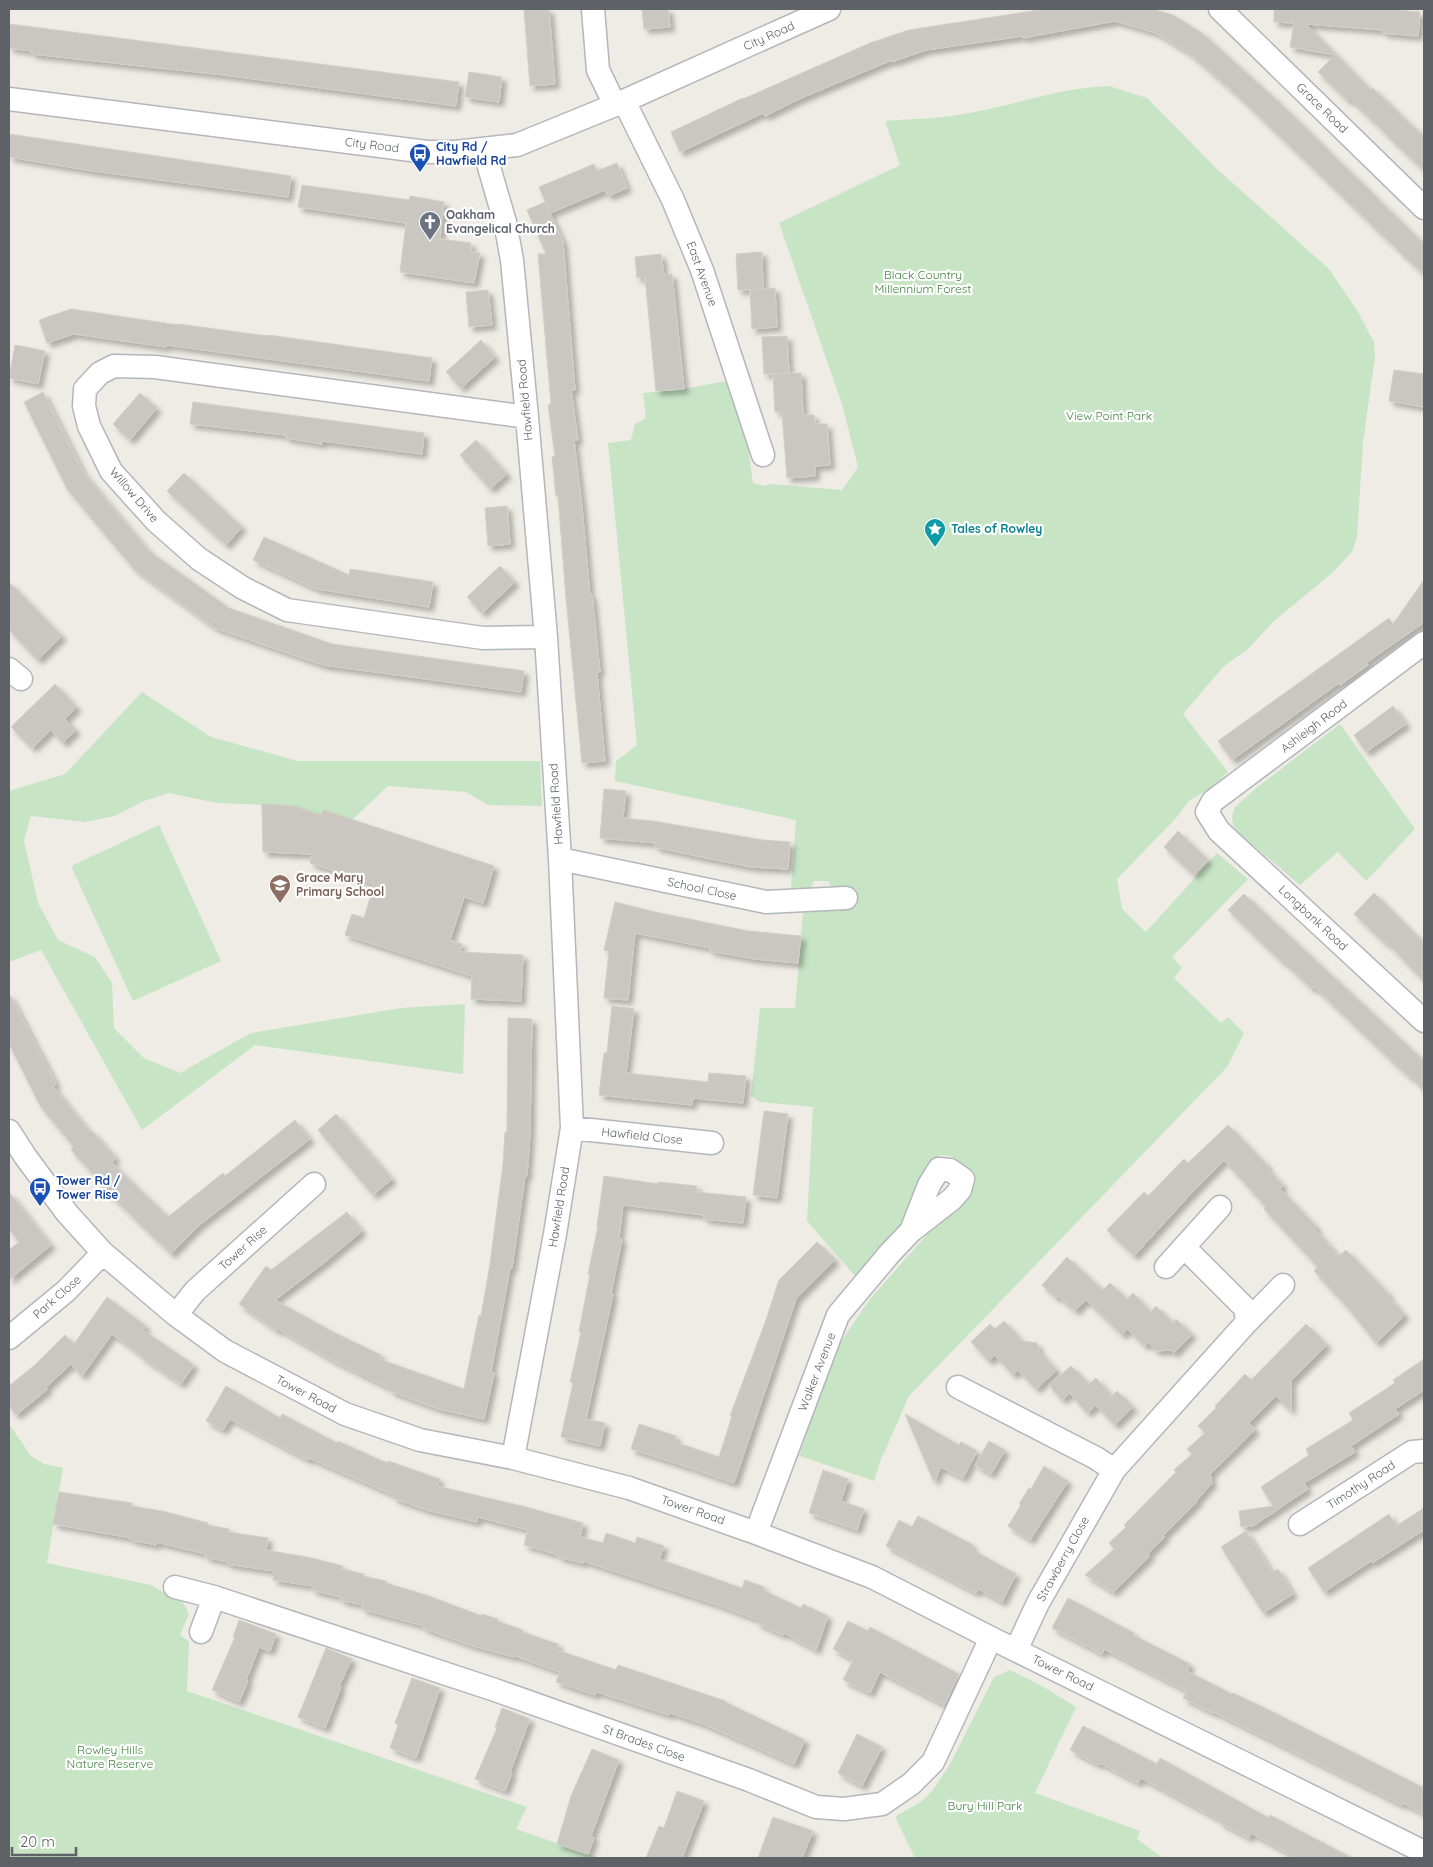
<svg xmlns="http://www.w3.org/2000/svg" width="1433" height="1867" viewBox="0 0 1433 1867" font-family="Quicksand,sans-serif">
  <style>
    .green { fill: #c7e4c5 }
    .building { fill: #cac7c2; stroke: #d3cec5; filter: url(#shadow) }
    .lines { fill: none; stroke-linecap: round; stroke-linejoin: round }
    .minor-casing { stroke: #b3b6ba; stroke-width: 25 }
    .minor { stroke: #fff; stroke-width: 22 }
    .labels { text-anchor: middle; stroke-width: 4.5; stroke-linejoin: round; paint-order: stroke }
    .street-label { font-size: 12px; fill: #5e6165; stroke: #fff }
    .transit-label { font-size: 12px; font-weight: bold; fill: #164399; stroke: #fff; text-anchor: start }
    .worship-label { font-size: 12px; font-weight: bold; fill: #5b616d; stroke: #fff; text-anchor: start }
    .park-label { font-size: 12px; fill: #3f843d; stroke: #fff }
    .culture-label { font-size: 12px; font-weight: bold; fill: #0d838f; stroke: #fff; text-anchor: start }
    .education-label { font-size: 12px; font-weight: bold; fill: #785e54; stroke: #fff; text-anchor: start }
  </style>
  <defs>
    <filter id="shadow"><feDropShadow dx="4.5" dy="4.5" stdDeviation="2.5" flood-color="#0004"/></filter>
  </defs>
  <rect width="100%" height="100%" fill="#efece6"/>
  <path class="green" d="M1109,86l38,12 70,71 112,100 29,43 16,30 1,15 -12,85 -6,95 -5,15 -20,21 -58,48 -26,28 -24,17 -41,48 45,58 -17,16 -22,13 -13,17 -59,61 5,30 24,23 71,-79 31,26 -76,78 10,11 -8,10 47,45 7,-6 16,16 -17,34 -318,329 -29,66 -6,19 -75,-25 34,-99 11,-20 26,-38 62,-70 32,-61 -13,-12 -11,-1 -10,8 -18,50 -57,63 -48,-55 6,-114 -53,-5 -9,-6 9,-88h35l8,-95 42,-5 -17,-27h-14l-3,7h-20l5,-68 -181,-39 1,-20 21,-16 -29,-302 23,-3 4,-16 11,-6 -3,-25 41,-4 42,-8 20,52 7,50 11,3 6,-2 72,6 16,-23 -16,-63 -63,-181 121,-58 -15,-44c24,-2 49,-2 73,-6 51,-8 99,-27 151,-29z
    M142,692l69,45 87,24h242l2,45 -54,-1 -22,-13 -78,-6 -36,34 -29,-10 -2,5 -27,-9 -77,-3 -48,-10 -25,8 -29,15 -30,6 -54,-6 -7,24 14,63 20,37 37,17 17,26 2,45 30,30 36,15 71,-40 150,-25 64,-4 -2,70 -208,-29 -113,85 -101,-180 -32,12v-171l56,-17z
    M1340,724l75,105 -49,52 -28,-29 -38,33 -59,-50 -8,-9 -1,-10 3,-9 20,-18z
    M159,825l62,136 -88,40 -62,-135z
    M9,1424l22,32 13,8 19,4 -16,95 104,22 12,7 12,-5 14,27 -9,21 9,7 -2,49 340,116 -11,22 83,29h-590z
    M1010,1670l32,16 34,21 -41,86 105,38 -3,8 26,19h-248l-20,-41 27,-16 10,-10 17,-25 45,-89z"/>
  <path class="building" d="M524,9h25l6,75 -25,2z
    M642,9h26l2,18 -26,2z
    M1045,9h107l21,6 29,18 80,72 142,139v31l-185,-178 -50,-44 -33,-20 -41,-12 -92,17v-2l-97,14 -34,12v-2l-93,39 -34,17 -2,-3 -83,39 -9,-20 72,-34v1l127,-56 39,-13z
    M1274,9h112l34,3 -2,24 -35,-3v-3l-77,-6 65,66 2,-2 51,49v34l-74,-72 -2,2 -30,-29 17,-17 -45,-8 4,-24 -20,-1z
    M9,24l450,58 -3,24 -232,-31 -192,-21v-3l-23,-3z
    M469,72l33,5 -3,25 -34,-5z
    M9,134l282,42 -3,21 -195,-26 -84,-14z
    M617,163l10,25 -19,8 -3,-6 -55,23 -11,-26 55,-23 3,7z
    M302,185l107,15 1,-4 34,6 -4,37 31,4v9l9,1 -6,30 -74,-11 6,-49 -108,-16z
    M545,202l18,40 12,148h-4l7,50h-4l8,67 8,89 2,-1 8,77 -3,1 8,88 -23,2 -16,-165 -8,-102h-2l-4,-39 3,-1 -7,-51 3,-1 -13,-150h8l-19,-44z
    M762,252l1,37 -25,1 -2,-36z
    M661,254l3,21 8,-1 12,115 -28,2 -11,-114 -8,1 -2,-21z
    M775,288l2,39 -25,2 -2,-39z
    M488,290l4,35 -23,2 -3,-35z
    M71,309l107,16v-1l89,12 1,-1 164,23 -3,23 -262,-36 -1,2 -92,-13 -27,9 -8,-23z
    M787,336l2,37 -25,1 -2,-37z
    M481,340l14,17 -34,31 -15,-16z
    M15,345l30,6 -7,33 -29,-6z
    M1394,370l30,4v33l-35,-6z
    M801,373l2,42h11l1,9h12l3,41 -15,1v10l-28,2 -5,-66h-7l-2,-38z
    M43,392l40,80 66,79 80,57 103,36 192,27 -3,21 -198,-27 -108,-37 -81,-59 -67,-80 -43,-87z
    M140,393l17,15 -27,32 -17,-16z
    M193,402l231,31 -2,21 -100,-13v3l-36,-6v-3l-96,-11z
    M476,440l31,34 -17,15 -30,-34z
    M184,473l58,54 -16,18 -59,-54z
    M507,506l3,38 -22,2 -3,-38z
    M264,537l85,38 1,-6 83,13 -4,25 -112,-18 -64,-29z
    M500,566l15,16 -33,31 -15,-16z
    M1424,580v40l-2,4 -55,38 1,3 -28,20 -1,-2 -107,77 -14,-19 171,-123 4,6z
    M9,582l53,54 -24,24 -29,-30z
    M55,684l22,23 -12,12 11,11 -13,13 -12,-13 -19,18 -21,-21z
    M1393,706l13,18 -40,28 -12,-17z
    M604,789l22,2 -3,27 30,3 110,19 27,2 -2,27 -37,-2 -50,-10 -46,-10 1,-4 -56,-5z
    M262,804l32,2 27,9 2,-5 171,56 -11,37 -19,-6 -14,43 12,4 -2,8 63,3 -2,46 -50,-2 1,-23 -127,-41 7,-21 12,4 10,-34 -64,-21 2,-9 -49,-2z
    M1178,831l30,29 -14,15 -30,-28z
    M1374,893l50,50v38l-37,-38 -1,1 -32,-30z
    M1244,894l180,167v29l-14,-14 -1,1 -95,-90 -2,2 -29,-28 -1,1 -54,-52z
    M615,902l40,10 93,19 53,5 -3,27 -43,-4 -45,-8v-3l-75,-15 -7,67 -24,-2 5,-47 -5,-1z
    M9,993l47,91 -3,2 37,46 2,-1 24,27 -5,4 57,55 55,-44 2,3 70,-56 15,19 -113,88 -26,27 -70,-68 1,-2 -31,-34 3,-3 -34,-41 -31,-62z
    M612,1006l22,3 -8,64 82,9 1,-9 37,3 -3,27 -50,-5 -1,7 -93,-10 5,-42h3z
    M508,1018l24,1 -2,115 -3,42h-2l-13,92h-2l-19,104 3,1 -10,46 -45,-10 -49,-18 1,-2 -59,-29 -54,-31 -1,2 -38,-27 27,-38 5,4 76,-58 15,19 -37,31 -50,38 60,33 46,22 -2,4 85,30 15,-74 2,1 9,-52 13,-100 2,-32h2z
    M764,1111l24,3 -11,84 -24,-3z
    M336,1114l56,65 -19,16 -55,-65z
    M1228,1125l40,41 -2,1 17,18 -3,4 37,38 -2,2 24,27 7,-6 43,44 -1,2 17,19 -29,28 -28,-35 -34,-37 4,-4 -54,-58 2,-2 -42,-47 -38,39 -52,57 -27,-26 37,-38 4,4 36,-37 4,4z
    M604,1176l54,8v-2l39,4 -1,6 50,5 -3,26 -39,-4v-4l-81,-10 -4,33 3,1 -11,54 2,1 -27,125 19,4 -5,23 -39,-9 12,-54 -3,-1 11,-50 -2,-1 11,-57h-2l10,-48h-1z
    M9,1192l42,53 -42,35v-30l10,-8 -10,-13z
    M817,1242l18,18 -39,39 -62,184 -43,-15 -60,-19 8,-25 37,12 -1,6 44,15 13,-41h-2l35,-93 14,-43z
    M1067,1257l36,33 7,-7 17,16 6,-6 18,19 5,-6 17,17 3,-4 16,15 -18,19 -4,-3 -14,1 -8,-8 -4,3 -16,-17 -6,6 -36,-35 -11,11 -17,-15 -2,2 -14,-13z
    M107,1297l39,29 -3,4 51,35 -13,19 -41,-28 1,-1 -29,-21 -30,42 -11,-12 -25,23 2,2 -32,26 -7,-9v-20l27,-22 29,-29 9,9z
    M1004,1321l18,20 15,2 2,8 18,19 -21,19 -18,-19 -5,5 -18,-20 -6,6 -18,-19 19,-18 5,5z
    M1306,1324l21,21 -36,36v30l-15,-15 -27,27 6,7 -45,44 2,9 -15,17 1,1 -35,35 2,1 -17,17 2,2 -37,36 -28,-17 29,-26 -5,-6 17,-16 -2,-2 52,-53 -2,-2 18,-16 -5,-5 18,-16 -7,-7 18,-18 -1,-2 30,-32 6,6z
    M1424,1359v31l-29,19 4,5 -48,32 4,6 -51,31 4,6 -55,37 -12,1 -2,-16 34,-5 -12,-19 48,-32 -3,-6 47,-29 -4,-7 46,-30 -2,-3z
    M1071,1366l18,18 7,-6 16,18 5,-5 16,16 -18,18 -19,-20 -9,8 -17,-20 -8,7 -13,-15z
    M226,1386l54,32 2,-4 55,29 1,-2 49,22 1,-2 52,18 -3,7 89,21 57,16 -3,14 23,6 3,-10 29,10 2,-6 27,9 -5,13 83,29 3,-8 19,7 -1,3 38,18 2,-4 25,12 -12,34 -32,-17 -1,2 -26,-12 1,-3 -40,-15 -135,-44v2l-25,-6 1,-2 -35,-10 4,-15 -50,-13 -1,5 -50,-12 -34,-12 1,-3 -85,-37 -1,2 -78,-41 -7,11 -17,-9z
    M905,1414l54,31 2,-3 16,9 -14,27 -22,-11 -7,15z
    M989,1441l16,9 -14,24 -16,-9z
    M1044,1466l24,15 -38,59 -22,-14 13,-21 -2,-1 10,-16 2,1z
    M823,1470l25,9 -7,22 23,8 -7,21 -48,-17z
    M59,1492l73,11 -1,3 31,5 46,12v2l21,4 -1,3 40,6 -2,12 46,8 31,8 -1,3 22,5 -1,2 23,5v2l40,12 56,21v-2l16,5 -1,2 26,9 -1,2 36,12 -1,6 59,20 2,-5 107,36v1l80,38 -11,24 -88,-39 -36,-12 -1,2 -72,-23 -2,3 -39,-13 4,-10 -45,-16 -1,1 -41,-11 -50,-18 1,-2 -62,-17 1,-4 -23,-5 1,-3 -29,-7 1,-4 -40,-6 1,-9 -47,-7 1,-2 -23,-5 1,-3 -50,-12v3l-25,-5v-2l-78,-14z
    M1424,1508v22l-52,33 -1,-2 -47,31 -16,-24 81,-54 7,12z
    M918,1516l55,29 -2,4 45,25 -14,28 -24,-13 -2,4 -90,-47 13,-26 13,7z
    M1246,1531l26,41 6,-3 15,25 -30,19 -42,-66z
    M1068,1598l66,35 -1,2 57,29 -3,7 45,23 1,-1 38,18 153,77v26l-21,-11 -1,2 -188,-93 -1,1 -30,-15 4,-7 -83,-42 -2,5 -50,-26z
    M239,1620l37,14 -6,17 -11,-4 -13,33 2,1 -9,21 -27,-12 23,-53h-2z
    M848,1621l20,10 2,-4 89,47 -15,31 -64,-33 -10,21 -27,-13 10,-20 -20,-11z
    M326,1648l26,11 -13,27 2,1 -16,41 -27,-11z
    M412,1678l28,10 -24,70 -26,-10 8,-23 -3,-2z
    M502,1708l28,11 -20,53 2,1 -7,18 -30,-12 22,-51 -2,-1z
    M1083,1726l74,38 3,-6 109,60 1,-3 82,43h-55l-46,-25 -2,5 -30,-16 1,-2 -79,-42 -3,5 -38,-20 -1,2 -29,-15z
    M857,1734l25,13 -20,39 -24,-13z
    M592,1749l27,11 -28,76 3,2 -6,16 -31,-10 14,-48z
    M677,1791l27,10 -22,57h-36l13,-32 5,2z
    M773,1817l40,14 -11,27h-44z"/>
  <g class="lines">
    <g class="minor-casing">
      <path id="minor" d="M593,9l5,61 17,35
        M1220,9l204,199
        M9,99l418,53h28l62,-7 98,-40 214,-96
        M624,101l49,99 29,70 61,185
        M484,150l21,72 7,38 15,157 19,220 14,222 12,269 -17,106 -42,224
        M527,417l-372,-50 -41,-1 -14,7 -15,16 -1,17 5,20 22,45 45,50 43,38 44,29 44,22 196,28 63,-1
        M1424,643l-211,158 -6,11 12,19 205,190
        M9,669l12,10
        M560,859l206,43 80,-4
        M572,1128l140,15
        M9,1131l16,25 42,57 36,40 73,62 49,36 120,63 75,26 93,18 116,30 127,45 116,44 119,61 433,214
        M1166,1267l54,-60
        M176,1315l19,-24 119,-107
        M1247,1322l36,-37
        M9,1338l57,-47 37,-38
        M958,1387l138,71 18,12
        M1300,1524l112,-72 12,-1
        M756,1533l82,-218 52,-62 21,-22 41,-32 8,-9 3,-11 -13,-9 -11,-1 -10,16 -18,46
        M175,1587l39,10 281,93 254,90 67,27 28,2 38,-5 29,-20 22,-22 58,-124
        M201,1632l13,-35
        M1016,1650l22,-47 76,-133 133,-148 -2,-14 -61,-61"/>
    </g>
    <use href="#minor" class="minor"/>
  </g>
  <defs>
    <g id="bus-pin" transform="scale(1.125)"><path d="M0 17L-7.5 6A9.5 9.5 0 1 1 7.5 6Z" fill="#1a4fb4" stroke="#fff"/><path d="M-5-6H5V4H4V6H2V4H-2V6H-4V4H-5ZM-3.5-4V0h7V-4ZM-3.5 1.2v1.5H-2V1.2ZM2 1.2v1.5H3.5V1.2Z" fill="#fff"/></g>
    <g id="church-pin" transform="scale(1.125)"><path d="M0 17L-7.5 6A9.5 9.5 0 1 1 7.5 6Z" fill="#6b7280" stroke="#fff"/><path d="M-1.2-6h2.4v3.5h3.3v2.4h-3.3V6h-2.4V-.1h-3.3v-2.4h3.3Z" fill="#fff"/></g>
    <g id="sight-pin" transform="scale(1.125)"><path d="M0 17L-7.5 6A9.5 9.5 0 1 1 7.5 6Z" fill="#0f9aa8" stroke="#fff"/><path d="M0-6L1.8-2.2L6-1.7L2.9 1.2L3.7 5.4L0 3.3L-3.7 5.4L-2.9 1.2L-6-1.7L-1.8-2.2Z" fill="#fff"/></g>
    <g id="school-pin" transform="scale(1.125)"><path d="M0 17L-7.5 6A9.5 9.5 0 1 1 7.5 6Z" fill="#8d6e63" stroke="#fff"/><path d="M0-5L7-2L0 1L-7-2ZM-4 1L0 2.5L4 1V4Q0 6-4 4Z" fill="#fff"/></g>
  </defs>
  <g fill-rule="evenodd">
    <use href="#bus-pin" x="420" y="154"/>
    <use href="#church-pin" x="430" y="222"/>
    <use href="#sight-pin" x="935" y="529"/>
    <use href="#school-pin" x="280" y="885"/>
    <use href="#bus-pin" x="40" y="1188"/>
  </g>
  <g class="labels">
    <g class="street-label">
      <text transform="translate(769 36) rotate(-24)" y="4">City Road</text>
      <text transform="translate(1322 108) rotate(44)" y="4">Grace Road</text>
      <text transform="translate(372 145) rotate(7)" y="4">City Road</text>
      <text transform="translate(702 274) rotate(70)" y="4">East Avenue</text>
      <text transform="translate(525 400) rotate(-95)" y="4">Hawfield Road</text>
      <text transform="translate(134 495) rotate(49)" y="4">Willow Drive</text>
      <text transform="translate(1314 726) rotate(-37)" y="4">Ashleigh Road</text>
      <text transform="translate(556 804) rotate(-94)" y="4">Hawfield Road</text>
      <text transform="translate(702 889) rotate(12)" y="4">School Close</text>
      <text transform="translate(1313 918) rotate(43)" y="4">Longbank Road</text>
      <text transform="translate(642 1136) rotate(6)" y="4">Hawfield Close</text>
      <text transform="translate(559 1207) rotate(-81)" y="4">Hawfield Road</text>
      <text transform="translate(243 1248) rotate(-42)" y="4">Tower Rise</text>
      <text transform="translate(57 1297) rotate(-41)" y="4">Park Close</text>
      <text transform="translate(817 1372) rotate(-69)" y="4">Walker Avenue</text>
      <text transform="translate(306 1394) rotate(28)" y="4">Tower Road</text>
      <text transform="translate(1361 1485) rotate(-33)" y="4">Timothy Road</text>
      <text transform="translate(693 1510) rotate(19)" y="4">Tower Road</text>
      <text transform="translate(1063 1559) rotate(-61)" y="4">Strawberry Close</text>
      <text transform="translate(1063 1673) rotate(26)" y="4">Tower Road</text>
      <text transform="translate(644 1743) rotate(20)" y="4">St Brades Close</text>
    </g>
    <g class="transit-label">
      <text x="436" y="151">City Rd /<tspan x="436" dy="14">Hawfield Rd</tspan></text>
      <text x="56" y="1185">Tower Rd /<tspan x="56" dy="14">Tower Rise</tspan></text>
    </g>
    <g class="worship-label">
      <text x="446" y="219">Oakham<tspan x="446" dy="14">Evangelical Church</tspan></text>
    </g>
    <g class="park-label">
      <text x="923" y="279">Black Country<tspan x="923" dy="14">Millennium Forest</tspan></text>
      <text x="1109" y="420">View Point Park</text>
      <text x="110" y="1754">Rowley Hills<tspan x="110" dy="14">Nature Reserve</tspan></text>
      <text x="985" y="1810">Bury Hill Park</text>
    </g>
    <g class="culture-label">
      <text x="951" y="533">Tales of Rowley</text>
    </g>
    <g class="education-label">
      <text x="296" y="882">Grace Mary<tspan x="296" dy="14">Primary School</tspan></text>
    </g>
  </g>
  <rect width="1433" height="1867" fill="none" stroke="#5e6165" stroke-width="20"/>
  <path d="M12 1847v8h64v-8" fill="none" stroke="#5e6165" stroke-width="2.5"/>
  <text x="20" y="1847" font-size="15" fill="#5e6165" stroke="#ffffff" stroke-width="4" paint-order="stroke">20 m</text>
</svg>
